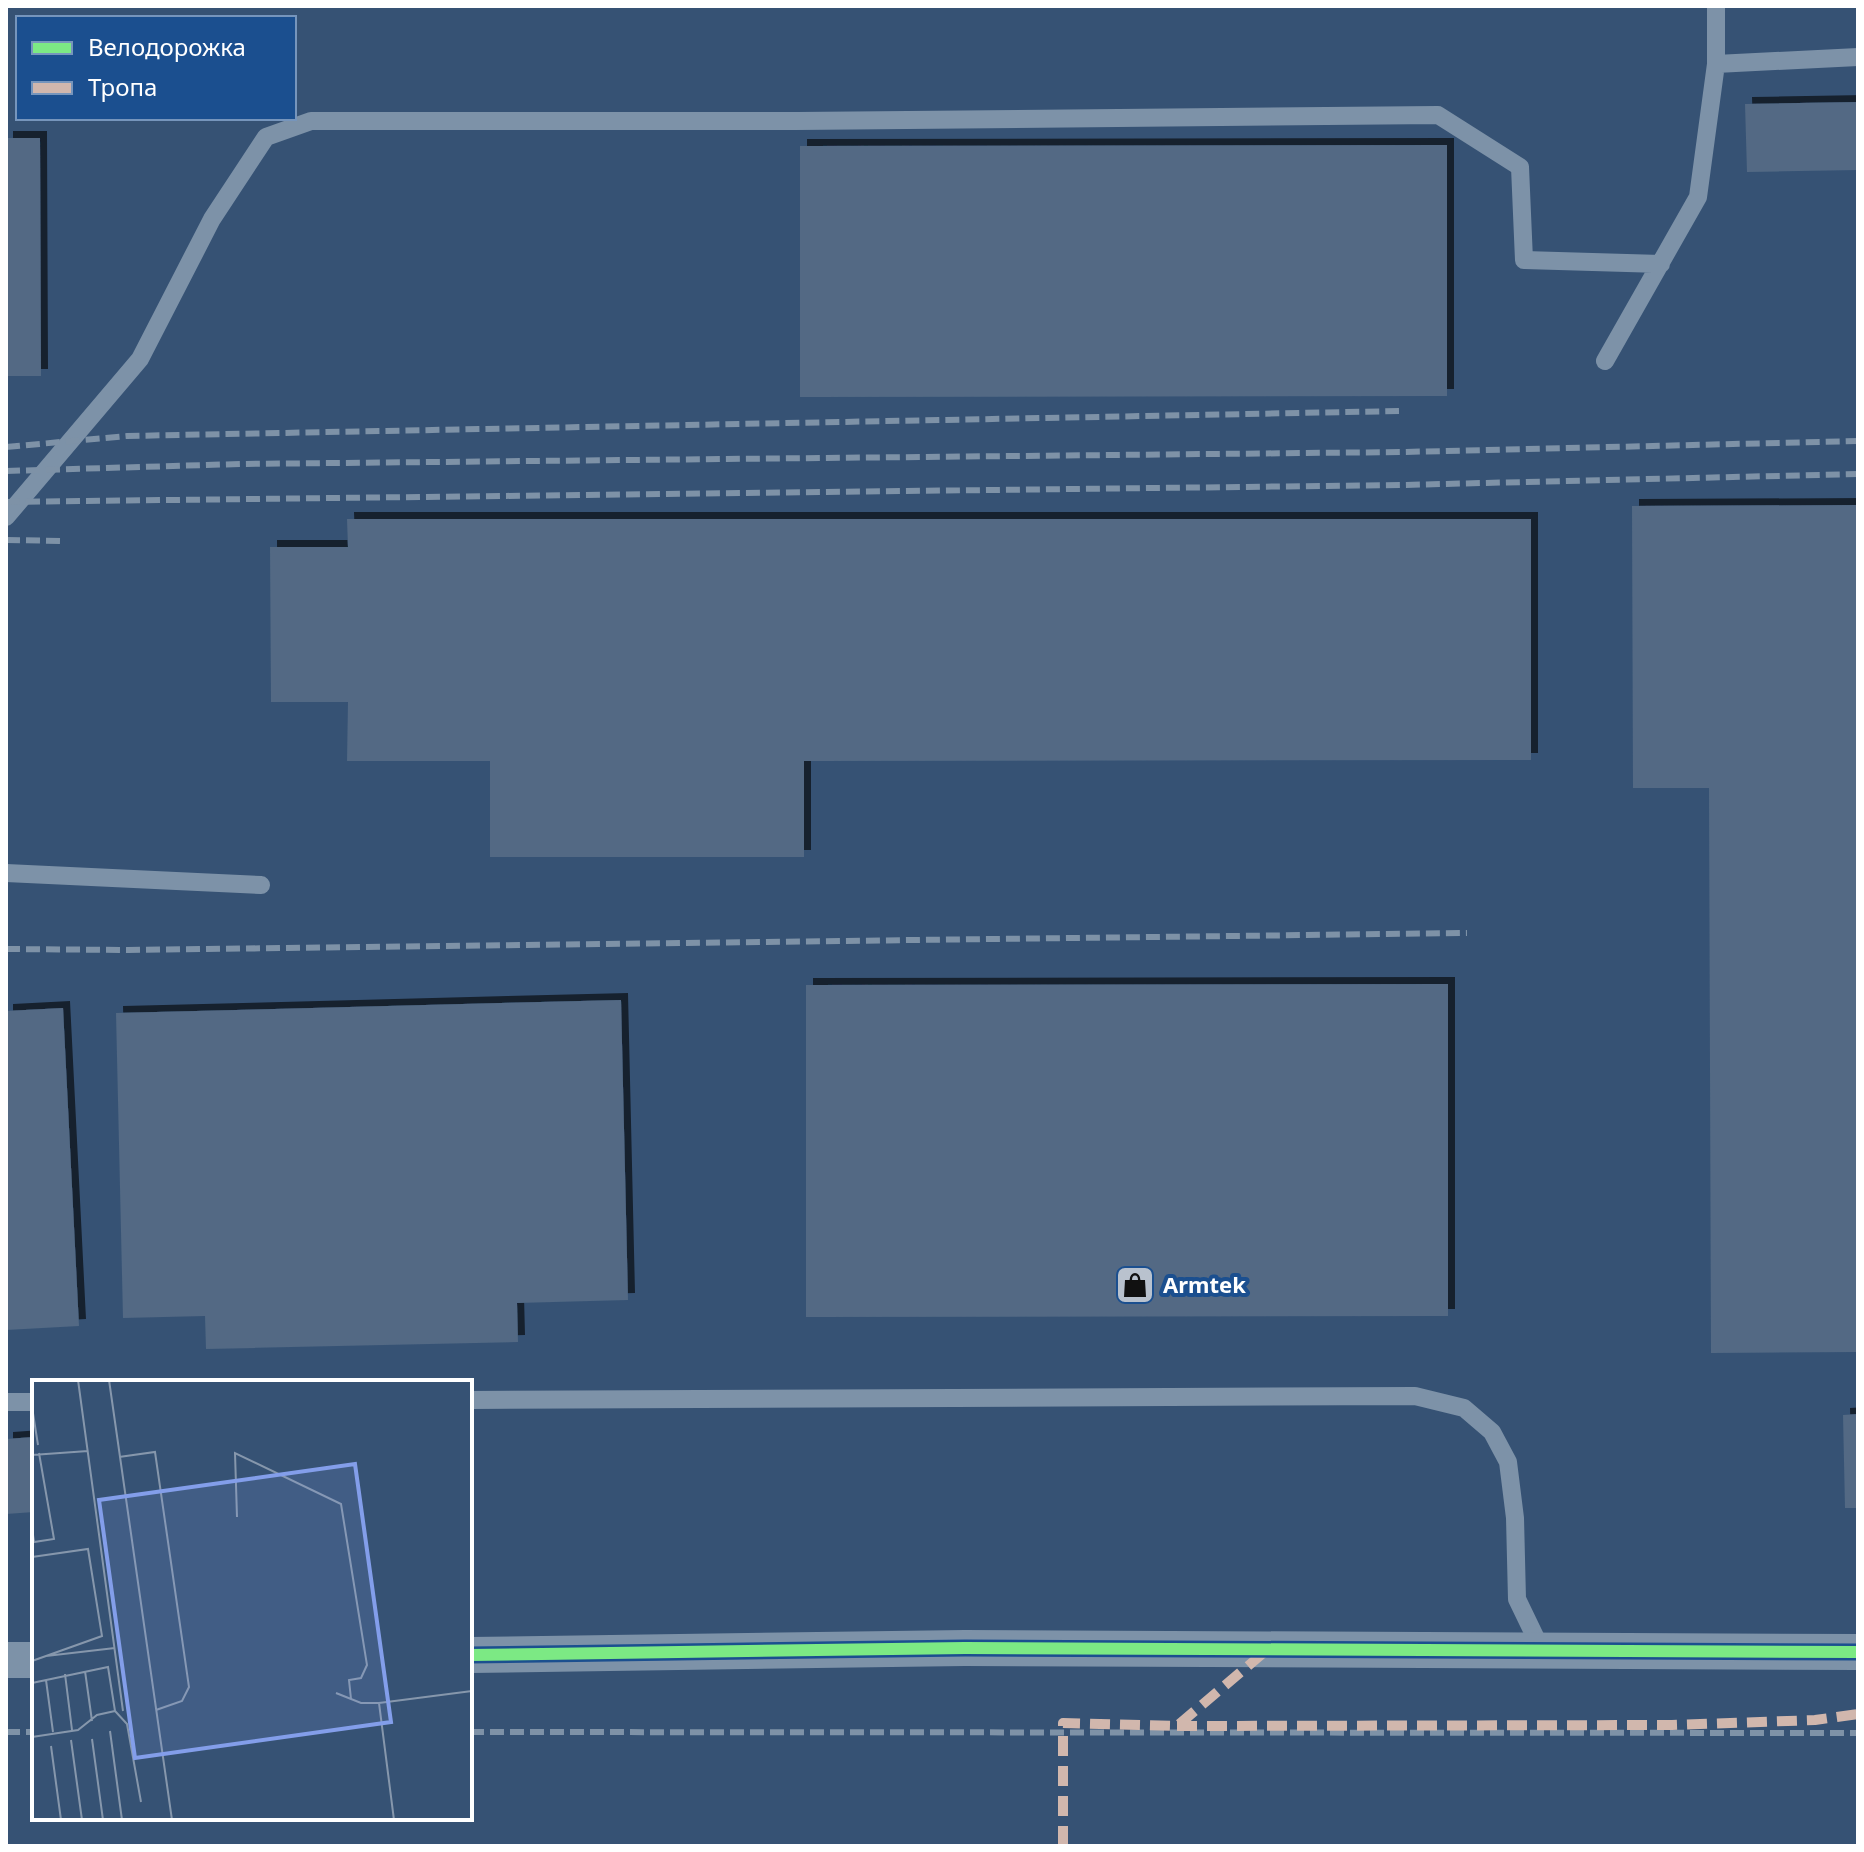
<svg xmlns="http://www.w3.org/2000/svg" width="1864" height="1852" viewBox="0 0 1864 1852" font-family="'Noto Sans',sans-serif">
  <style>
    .building { fill: #526984; filter: url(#shadow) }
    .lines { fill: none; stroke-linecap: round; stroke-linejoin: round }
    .lane { stroke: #7d92a8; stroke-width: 18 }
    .street { stroke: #7d92a8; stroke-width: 36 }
    .rail { stroke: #7e92a7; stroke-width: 6; stroke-dasharray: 14 6; stroke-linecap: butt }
    .quiet { stroke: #d1b7ad; stroke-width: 10; stroke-dasharray: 20 10; stroke-linecap: butt }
    .cycleway-casing { stroke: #1b4f8f; stroke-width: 17 }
    .cycleway { stroke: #7ce984; stroke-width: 12 }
    .labels { text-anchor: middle; stroke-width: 8; stroke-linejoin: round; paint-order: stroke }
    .poi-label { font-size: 22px; font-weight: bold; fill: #fff; stroke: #1b4f8f; text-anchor: start }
    .inset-road { fill: none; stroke: #8697ac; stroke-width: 2 }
    .view { fill: #839eea; fill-opacity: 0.15; stroke: #839eea; stroke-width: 4 }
    .inset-edge { fill: none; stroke: #fff; stroke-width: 4 }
  </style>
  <defs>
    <filter id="shadow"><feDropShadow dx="7" dy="-7" stdDeviation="0" flood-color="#0009"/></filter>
  </defs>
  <rect width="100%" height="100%" fill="#365274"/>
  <path class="building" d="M1858,102v68l-111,2 -2,-68z
    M6,138h34l1,238h-35z
    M1447,145v251l-647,1v-251z
    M1858,505v847l-147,1 -2,-565h-76l-1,-282z
    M347,519h1184v241l-727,1v96h-314v-96h-143l1,-59h-77l-1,-155h78z
    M1448,984v332l-642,1v-332z
    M621,1000l7,300 -111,3 1,39 -312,7 -1,-33 -82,2 -7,-305z
    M63,1008l16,318 -73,4v-319z
    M1858,1414v94h-13l-2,-93z
    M34,1437v75l-28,2v-75z"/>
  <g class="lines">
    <path class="lane" d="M1716,64l142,-7
      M1605,361l93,-164 18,-133v-58
      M6,517l134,-158 72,-140 54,-82 45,-16h486l641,-6 82,52 4,93 137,4
      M6,873l255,12
      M470,1400l945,-4 49,12 28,24 16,30 7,56 2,81 25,52
      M6,1402h28"/>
    <path class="street" d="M470,1655l495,-7 893,4
      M6,1660h28"/>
    <path class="rail" d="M6,447l121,-11 1272,-25
      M6,471l234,-7 1164,-12 454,-11
      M6,502l1395,-17 457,-11
      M6,540l59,1
      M6,949l122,1 1339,-17
      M6,1732h28
      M470,1732l1388,1"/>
    <path class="quiet" d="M1177,1726l495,-1 143,-5 43,-6
      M1063,1846v-123l114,3 91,-77"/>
    <g class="cycleway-casing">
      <path id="cycleway" d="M470,1655l495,-7 893,4"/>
    </g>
    <use href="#cycleway" class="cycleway"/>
  </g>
  <defs>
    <g id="shop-square" transform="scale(2)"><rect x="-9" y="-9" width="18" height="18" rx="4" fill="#b9c2ce" stroke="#1b4f8f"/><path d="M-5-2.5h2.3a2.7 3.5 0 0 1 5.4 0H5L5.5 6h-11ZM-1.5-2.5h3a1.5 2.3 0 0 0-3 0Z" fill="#111"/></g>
  </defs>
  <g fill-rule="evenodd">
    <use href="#shop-square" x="1135" y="1285"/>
  </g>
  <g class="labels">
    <g class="poi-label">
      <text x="1163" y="1293">Armtek</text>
    </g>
  </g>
  <g transform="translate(32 1380)">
    <rect width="440" height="440" fill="#365274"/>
    <path class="inset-road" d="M46,0l45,331M77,0l63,440M0,27l6,38M0,75l56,-4M87,77l36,-5 34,235 -7,14 -26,9M205,137l-2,-64 106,51 26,161 -6,13 -12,2 2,19M0,148l2,14 20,-3 -15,-86M0,177l56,-8 14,87 -70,25M14,276l69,-8M53,291l7,50M33,294l7,56M14,300l7,52M0,303l76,-16 7,44 12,13 14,78M304,313l25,10h18l93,-12M347,323l15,117M78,351l12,89M0,357l46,-7 19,-15 18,-4M60,359l11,81M39,360l11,80M19,366l10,74"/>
    <path class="view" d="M323,84l36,258 -256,36 -36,-258z"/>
    <rect width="440" height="440" class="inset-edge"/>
  </g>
  <rect width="1864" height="1852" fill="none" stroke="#ffffff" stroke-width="16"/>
  <rect x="16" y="16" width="280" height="104" fill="#1b4f8f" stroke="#7695bc" stroke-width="2"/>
  <rect x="32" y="42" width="40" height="12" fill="#7ce984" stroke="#7695bc" stroke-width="2"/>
  <text x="88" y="56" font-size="24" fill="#ffffff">Велодорожка</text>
  <rect x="32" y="82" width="40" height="12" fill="#d1b7ad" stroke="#7695bc" stroke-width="2"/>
  <text x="88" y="96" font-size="24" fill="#ffffff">Тропа</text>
</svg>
